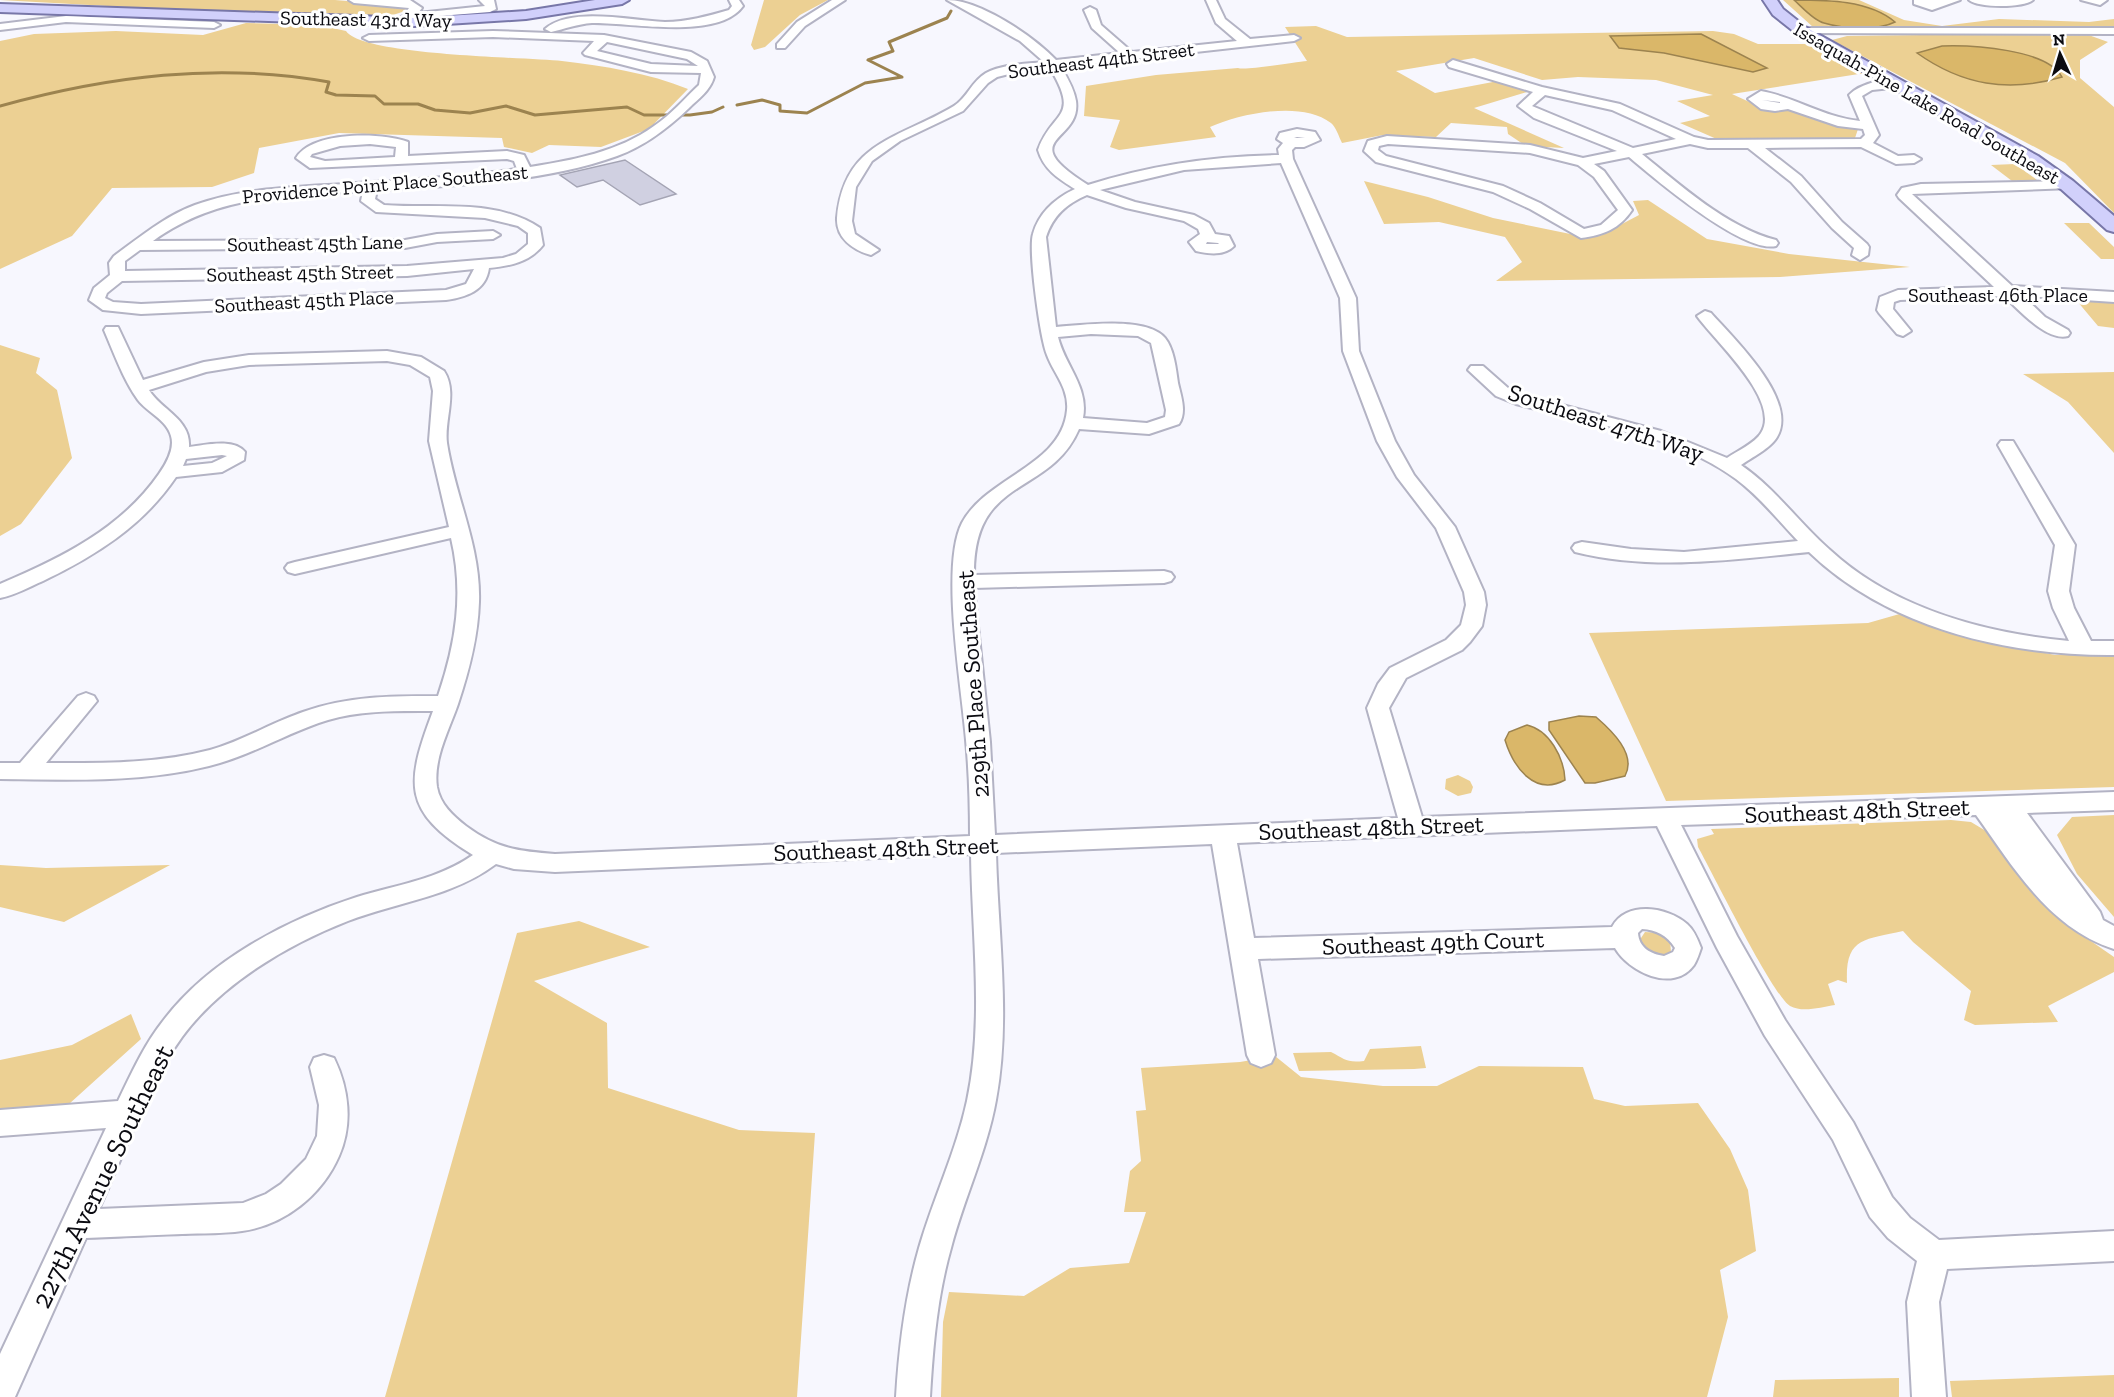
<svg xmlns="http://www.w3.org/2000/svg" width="2114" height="1397" viewBox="0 0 2114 1397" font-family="'Zilla Slab',serif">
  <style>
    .green { fill: #ecd093 }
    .water { fill: #dab769; stroke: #9c834f; stroke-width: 1.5 }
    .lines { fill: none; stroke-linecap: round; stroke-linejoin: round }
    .stream { stroke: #9c834f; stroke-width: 3 }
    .building { fill: #d0d0e1; stroke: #a4a4b4; stroke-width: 1.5 }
    .minor-casing { stroke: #b3b3c4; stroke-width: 4 }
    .major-casing { stroke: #7877a8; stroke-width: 4 }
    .minor { fill: #fff; fill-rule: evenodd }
    .major { fill: #d1d0fb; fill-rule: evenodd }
    .labels { text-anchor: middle; stroke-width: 6; stroke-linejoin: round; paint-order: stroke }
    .far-street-label { font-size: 20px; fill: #0b0b11; stroke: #fff }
    .street-label { font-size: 24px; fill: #0b0b11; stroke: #fff }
    .near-street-label { font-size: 28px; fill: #0b0b11; stroke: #fff }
  </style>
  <rect width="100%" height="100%" fill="#f7f7fe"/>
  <path class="green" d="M0,0h335l71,6 2,4 -21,7h-81z
    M764,0h64l-28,15 -35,32 -11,3 -3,-5z
    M1783,0h76l45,20 38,6 57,-7 90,3 25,-3v7l-289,2 -12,-1z
    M246,23l73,2 27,6c17,25 179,26 216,30 42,5 87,12 126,28l-39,40 -48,18 -52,-2 -17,8 -28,-6 -2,-9 -163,-5 -80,15 -5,25 -42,14 -100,1 -40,48 -72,33v-228l34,-7 82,-3 87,4z
    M1316,26l31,11 366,-6 21,3 24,10h52l55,29 -133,21 37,17 26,-2 23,11 40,9 -4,12 -135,-1 -39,-17 30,-7 -33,-15 36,-6 -57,-15 -78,-3 -36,3 -68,-22 -78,13 39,22 63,-12 29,11 -53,16 90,40 -38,-2 -18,-12 -1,-7 -56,-4 -15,14 -53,-2 -41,8c-3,-6 -6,-16 -11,-20 -30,-23 -91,-9 -121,4l6,10 -97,13 -9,-3 10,-27 -36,-4 2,-30 70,-11 82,-7c7,3 56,-6 69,-7l-22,-34z
    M2083,33l25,9 -28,18v18l34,29v106l-49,-50 -233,-123 15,-4z
    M2015,164l22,16 -25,1 -21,-16z
    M1364,181l64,16 65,21 92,19 20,-4 34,-18 -6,-14 15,-1 59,39 82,15 121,13 -130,10 -284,4 26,-19 -17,-25 -66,-15 -55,2z
    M2064,223h25l25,24v12h-13z
    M2077,301l37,2v25l-16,-2z
    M0,345l40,13 -4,15 21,17 15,68 -51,66 -21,12z
    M2114,372v81l-46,-51 -45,-28z
    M1903,613l62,23 90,19h59v132l-448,14 -77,-168 279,-10z
    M1458,775l12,6 3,6 -2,6 -13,3 -13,-7 1,-10z
    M2114,815v102l-37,-43 -20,-39 15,-18z
    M1951,820l20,2 15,9 50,67 23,21 55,38v15l-66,34 10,16 -83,3 -11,-5 7,-29 -58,-49 -10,-11c-39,9 -58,6 -56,52l-9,-3 -10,4 7,21c-14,2 -32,8 -45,1 -17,-10 -78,-134 -92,-159l-1,-8 17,-5 -3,-5z
    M0,865l46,3 124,-3 -106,57 -64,-15z
    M579,921l71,26 -116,34 73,42 1,65 131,42 76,3 -18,264h-412l132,-464z
    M1645,932l16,1 9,7 1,12 -8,4 -16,-4 -8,-11z
    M131,1014l10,25 -72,65 -69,18v-62l72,-15z
    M1421,1046l5,22 -12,1 -115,2 -6,-18 38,-1c14,7 15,11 33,9l6,-12z
    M1275,1056l26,21 82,9h54l42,-20 104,1 11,32 31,7 73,-3 32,46 18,41 8,61 -36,19 8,47 -21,80h-766l2,-75 6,-30 75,4 46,-28 59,-5 17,-51h-22l6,-41 11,-10 -5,-50 10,-1 -5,-42 99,-6z
    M2114,1375v22h-162l-2,-16z
    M1899,1378v19h-126l2,-17z"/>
  <path class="water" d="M1794,0c33,0 75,0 101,22 -18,9 -51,7 -71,1 -10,-2 -22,-16 -30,-23z
    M1701,34l66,34 -14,4 -89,-19 -45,-5 -9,-12z
    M1942,46c30,-1 105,3 120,31 -54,16 -100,8 -145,-24z
    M1579,716l17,1c15,13 41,37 29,59l-30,7h-10l-36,-53v-8z
    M1527,725c22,5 37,32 38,55 -31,17 -52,-14 -60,-40l4,-8z"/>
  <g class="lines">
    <path class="stream" d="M737,105l25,-5 18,5v6l27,2 58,-30 37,-6 -34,-17 25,-9 -4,-9 58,-24 4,-7
      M0,106c109,-30 217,-44 329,-24l-3,10 10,3 39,1 9,8h34l17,6 35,3 36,-7 29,9 92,-8 17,8h46l22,-3 11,-5"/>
  </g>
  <path class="building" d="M625,160l51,34 -36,11 -37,-25 -26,7 -17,-12z"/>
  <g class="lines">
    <g class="minor-casing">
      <path id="minor" d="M349,0h61l12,8 -4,5 67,-7 -6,-6h15l2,9 -6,3 -64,5 -34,8 -6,-3 2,-2 21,-5 -3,-3 3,-4 -55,-5z
        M729,0h10l4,6c-25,35 -114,16 -151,17 -15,1 -27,6 -41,9l-6,-3c26,-23 88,-8 120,-7 22,0 43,-6 64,-12l3,-4z
        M832,0h13l-40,26 -20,22h-8v-4l20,-22z
        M947,0c33,0 86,36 109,60l64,-7 -28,-25 -8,-18 6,-3 6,3 5,15 31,27 105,-11 -21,-18 -10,-23h10l9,19 25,20 44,-4 6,3 -6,3 -233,26c6,10 13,22 15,34 6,42 -64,36 12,84 62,-20 126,-29 191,-30l-1,-6 5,-6 -6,-4 3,-6 17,-4 18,3 5,8 -16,7h-9l-3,3 1,9 63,139 3,53 36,90 19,34 41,52 29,65 2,13 -4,21 -12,16 -8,8 -56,28 -17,30 33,109 692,-25v18l-87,3 73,99 3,8 11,6v23c-65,-21 -100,-81 -138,-134l-295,10 56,111 48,84 68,102 39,75 18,21 29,22 175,-9v30l-167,8 -8,33 7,95h-34l-5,-95 10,-41 -29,-23 -18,-21 -37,-77 -68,-104 -48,-88 -60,-122 -420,17 17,95 358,-11c14,-27 56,-20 75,-3 7,6 11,16 14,24 -2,6 -4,12 -7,17 -21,29 -66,6 -79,-17l-357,11 17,96 -4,8 -10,4 -10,-4 -4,-8 -35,-211 -216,9c2,81 15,167 0,247 -9,51 -32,98 -45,148 -14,49 -18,99 -21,149h-34c3,-50 9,-100 23,-149 14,-49 37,-96 48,-147 17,-80 5,-166 4,-247l-416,18 -41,-3 -18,-5c-44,33 -99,38 -148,57 -61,24 -126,62 -166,116 -34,47 -58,118 -83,172l144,-6 23,-9 15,-10 25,-25 11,-23 2,-31 -9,-38 4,-9 10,-3 10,3c15,31 19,66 5,98 -17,39 -54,69 -97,75 -19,3 -40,2 -60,3 -32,1 -64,3 -96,4l-71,159h-15v-43l106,-226 -106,8v-26l118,-9c13,-27 26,-56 45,-80 46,-61 123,-101 194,-124 39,-12 82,-18 116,-42 -72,-44 -67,-72 -40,-144 -35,0 -71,-1 -105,9 -40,12 -77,36 -119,46 -68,17 -139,14 -209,13v-16h20l58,-67 8,-3 8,3 3,5 -51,62c54,0 111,1 164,-13 32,-9 61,-27 93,-38 44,-16 89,-16 135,-16 18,-53 26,-103 13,-158l-156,36 -7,-2 -3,-4 3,-4 7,-2 154,-35 -20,-86 4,-50 -3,-14 -20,-12 -23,-4 -138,4 -43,7 -57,18c12,20 42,29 40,57 16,-2 45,-9 56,5l-1,8 -22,12 -46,5c-33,49 -81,79 -133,104 -14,6 -28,14 -43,17v-14c59,-25 121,-55 159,-110 7,-10 16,-25 12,-38 -4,-16 -24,-24 -33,-36 -15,-21 -24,-47 -34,-70l2,-3h12l25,53 61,-18 45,-7 138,-4 34,6 23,14c14,21 0,49 3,72 8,53 34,104 32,159 -1,35 -10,69 -21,102 -9,26 -25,55 -21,83 3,17 16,29 29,39 31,23 52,25 89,28l415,-18c0,-32 -1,-64 -4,-96 -4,-51 -26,-174 -4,-217 24,-46 100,-57 105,-113 2,-22 -13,-36 -20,-55 -7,-17 -19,-105 -14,-121 6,-22 23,-36 42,-45 -16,-10 -31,-19 -37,-39 14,-40 43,-30 12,-82l-33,4 -20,5 -9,6 -25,28 -63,30 -28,20 -16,26 -4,34 3,13 24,16 -8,5c-18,-5 -35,-17 -34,-37 7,-77 62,-79 117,-112 13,-8 18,-25 32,-33 17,-9 39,-9 58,-11l-24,-21zM1297,137l8,1h-11zM1281,163l59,135 3,53 34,90 20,36 39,51 28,64 2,13 -5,20 -15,15 -56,28 -12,16 -11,24 31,110 -403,17 -5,-93 -16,-154 190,-5 7,-2 3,-4 -3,-4 -7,-2 -190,4c-1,-101 75,-77 105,-146l70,5 30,-10c8,-12 2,-28 -1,-41 -2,-14 -4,-34 -13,-45 -18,-22 -83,-13 -109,-11l-10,-90c7,-21 20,-33 41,-42l39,13 58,13 14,8 2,5 -11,8 7,9c13,3 28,5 38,-5l-5,-10 -14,-2 -6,-11 -15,-8 -59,-13 -35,-12 84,-20zM1207,242l11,1 1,1h-13zM1091,334l47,2 13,7 15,67 -1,7 -18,6 -64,-5c6,-31 -18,-52 -25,-81zM222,455l5,1 -15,7 -29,3 3,-7zM1642,929c14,1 25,6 33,19l-2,4 -9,4c-13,-2 -25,-8 -26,-23z
        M1914,0h46l-28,10 -18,-6z
        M1969,0h64c-10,8 -54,8 -64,0z
        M2081,0h26l-7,5z
        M66,16l148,6 6,3 -6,3 -148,-6 -66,8v-6z
        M1802,28h312v6l-316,-1 -2,-2z
        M493,31l111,4 87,17 16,9 7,16c-4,14 -15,21 -25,31 -21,20 -44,38 -72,48 -72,26 -163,30 -240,34l-2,9 9,6c51,4 112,-7 156,23l3,17c-13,17 -33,21 -54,23 -3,23 -23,29 -43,32l-305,14 -38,-4 -14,-10 5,-12 16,-13 -1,-12 5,-7c26,-19 51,-40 81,-51 48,-17 99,-18 149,-21 58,-4 116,-7 173,-15l-3,-8 -7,-2 -197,9 -14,-10c16,-27 85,-26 112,-16v14l99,-5 17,4 6,12c43,-7 88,-15 124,-41 17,-11 31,-28 45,-41l2,-12 -50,-1 -66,-17 -2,-2 11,-12 -101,-4 -124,4 -6,-3 6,-3zM607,42l80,17 11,7 -47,-2 -54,-13zM370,144l26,3 -1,10 -70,4 -15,-4 2,-3 28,-8zM363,191l-2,10 15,11 109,6 33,8 10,7v11l-12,10 -13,4 -96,8 -282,5v-10l15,-11 265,-2 32,-6 56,-3 7,-4 -7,-4 -56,3 -32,6 -252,1c65,-47 133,-45 210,-50zM474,269l-8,15 -20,6 -305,14 -28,-2 -8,-4 2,-5 15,-12 285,-5z
        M1453,60l89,27 78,17 74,33 14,3 153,-1 4,-4 -2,-6 -25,-3 -50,-17 -13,2 -14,-2 -13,-10 13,-8c34,6 62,26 99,30l-11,-26c10,-11 42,-21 54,-11l-2,3 -29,3 -10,6 17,39 -6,8 25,13 16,-1 7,4 -7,4 -18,1 -35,-17 -96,1 36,28 41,46 25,22 2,3 -1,8 -8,5 -8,-5 2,-7 -22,-20 -41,-46 -43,-34h-40l-18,-4 -48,10c38,31 86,74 134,86l2,3 -2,3c-33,8 -121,-67 -147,-89l-35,7 10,7 28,39c-13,19 -28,25 -51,28l-51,-29 -37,-17 -117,-30 -12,-11 4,-10 19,-5 143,9 53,13 34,-7 -83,-33 -16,-12 15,-14 -84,-25 -2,-3zM1545,95l67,15 64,29 -43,9 -101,-42zM1762,100l18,2v1zM1388,144l142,9 48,12 16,12 24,33 -17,15 -17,4 -44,-26 -37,-17 -117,-30 -8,-6 1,-4z
        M2067,181l5,1v6l-160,6 100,92 102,6v10l-91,-6 22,21 23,13 2,3 -2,3c-21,6 -50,-27 -64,-40l-104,4 -6,2 -1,7 18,22 -8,5 -6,-2 -18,-21 -2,-3 3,-13 18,-7 96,-3 -95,-89 -2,-3 5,-7 19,-4z
        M1705,311l6,2c22,25 88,87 66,124 -6,11 -26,21 -36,28 34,23 58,58 89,85 64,59 155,83 239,91l-16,-33 -5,-17 7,-46 -57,-100 3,-4h12l62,104 -6,46 5,17 17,33h23v14c-107,1 -226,-27 -305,-103 -78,8 -157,19 -234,0l-3,-4 3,-4 7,-2 49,7 53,3 114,-11c-20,-21 -38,-44 -62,-62 -62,-46 -147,-55 -220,-75l-20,-8 -28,-26 3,-4h12l25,22 20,8 133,35 66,27c10,-7 28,-15 34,-25 21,-32 -47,-93 -64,-117z"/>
    </g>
    <g class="major-casing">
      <path id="major" d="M595,0h34l-7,4 -96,15 -111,7 -415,-14v-8l415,14 111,-7z
        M1763,0h14l6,9 24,19 231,128 35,25 41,35v16l-7,-2 -46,-41 -35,-25 -229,-130 -24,-19z"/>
    </g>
    <use href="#minor" class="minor"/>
    <use href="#major" class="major"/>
  </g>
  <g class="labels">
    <g class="far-street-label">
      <text transform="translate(366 19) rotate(1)" y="7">Southeast 43rd Way</text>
      <text transform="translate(1101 60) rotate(-7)" y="7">Southeast 44th Street</text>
      <text transform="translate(1927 103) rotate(30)" y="7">Issaquah-Pine Lake Road Southeast</text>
      <text transform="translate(385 184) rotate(-5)" y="7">Providence Point Place Southeast</text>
      <text transform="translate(315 243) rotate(-1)" y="7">Southeast 45th Lane</text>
      <text transform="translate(300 273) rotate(-1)" y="7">Southeast 45th Street</text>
      <text x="1998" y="302">Southeast 46th Place</text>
      <text transform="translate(304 301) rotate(-3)" y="7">Southeast 45th Place</text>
    </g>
    <g class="street-label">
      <text transform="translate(1606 423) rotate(18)" y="8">Southeast 47th Way</text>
      <text transform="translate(973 684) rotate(-94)" y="8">229th Place Southeast</text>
      <text transform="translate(1857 811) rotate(-2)" y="8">Southeast 48th Street</text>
      <text transform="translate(1371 828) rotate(-2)" y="8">Southeast 48th Street</text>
      <text transform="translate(886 849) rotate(-2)" y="8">Southeast 48th Street</text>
      <text transform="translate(1433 943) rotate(-2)" y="8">Southeast 49th Court</text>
    </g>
    <g class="near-street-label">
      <text transform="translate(102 1176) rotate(-64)" y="10">227th Avenue Southeast</text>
    </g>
  </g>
  <g transform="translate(2060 54) rotate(356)" stroke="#ffffff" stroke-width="4.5" paint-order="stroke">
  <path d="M0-4.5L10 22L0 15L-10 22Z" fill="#0b0b11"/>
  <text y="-9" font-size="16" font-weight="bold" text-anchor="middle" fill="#0b0b11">N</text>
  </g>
</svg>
